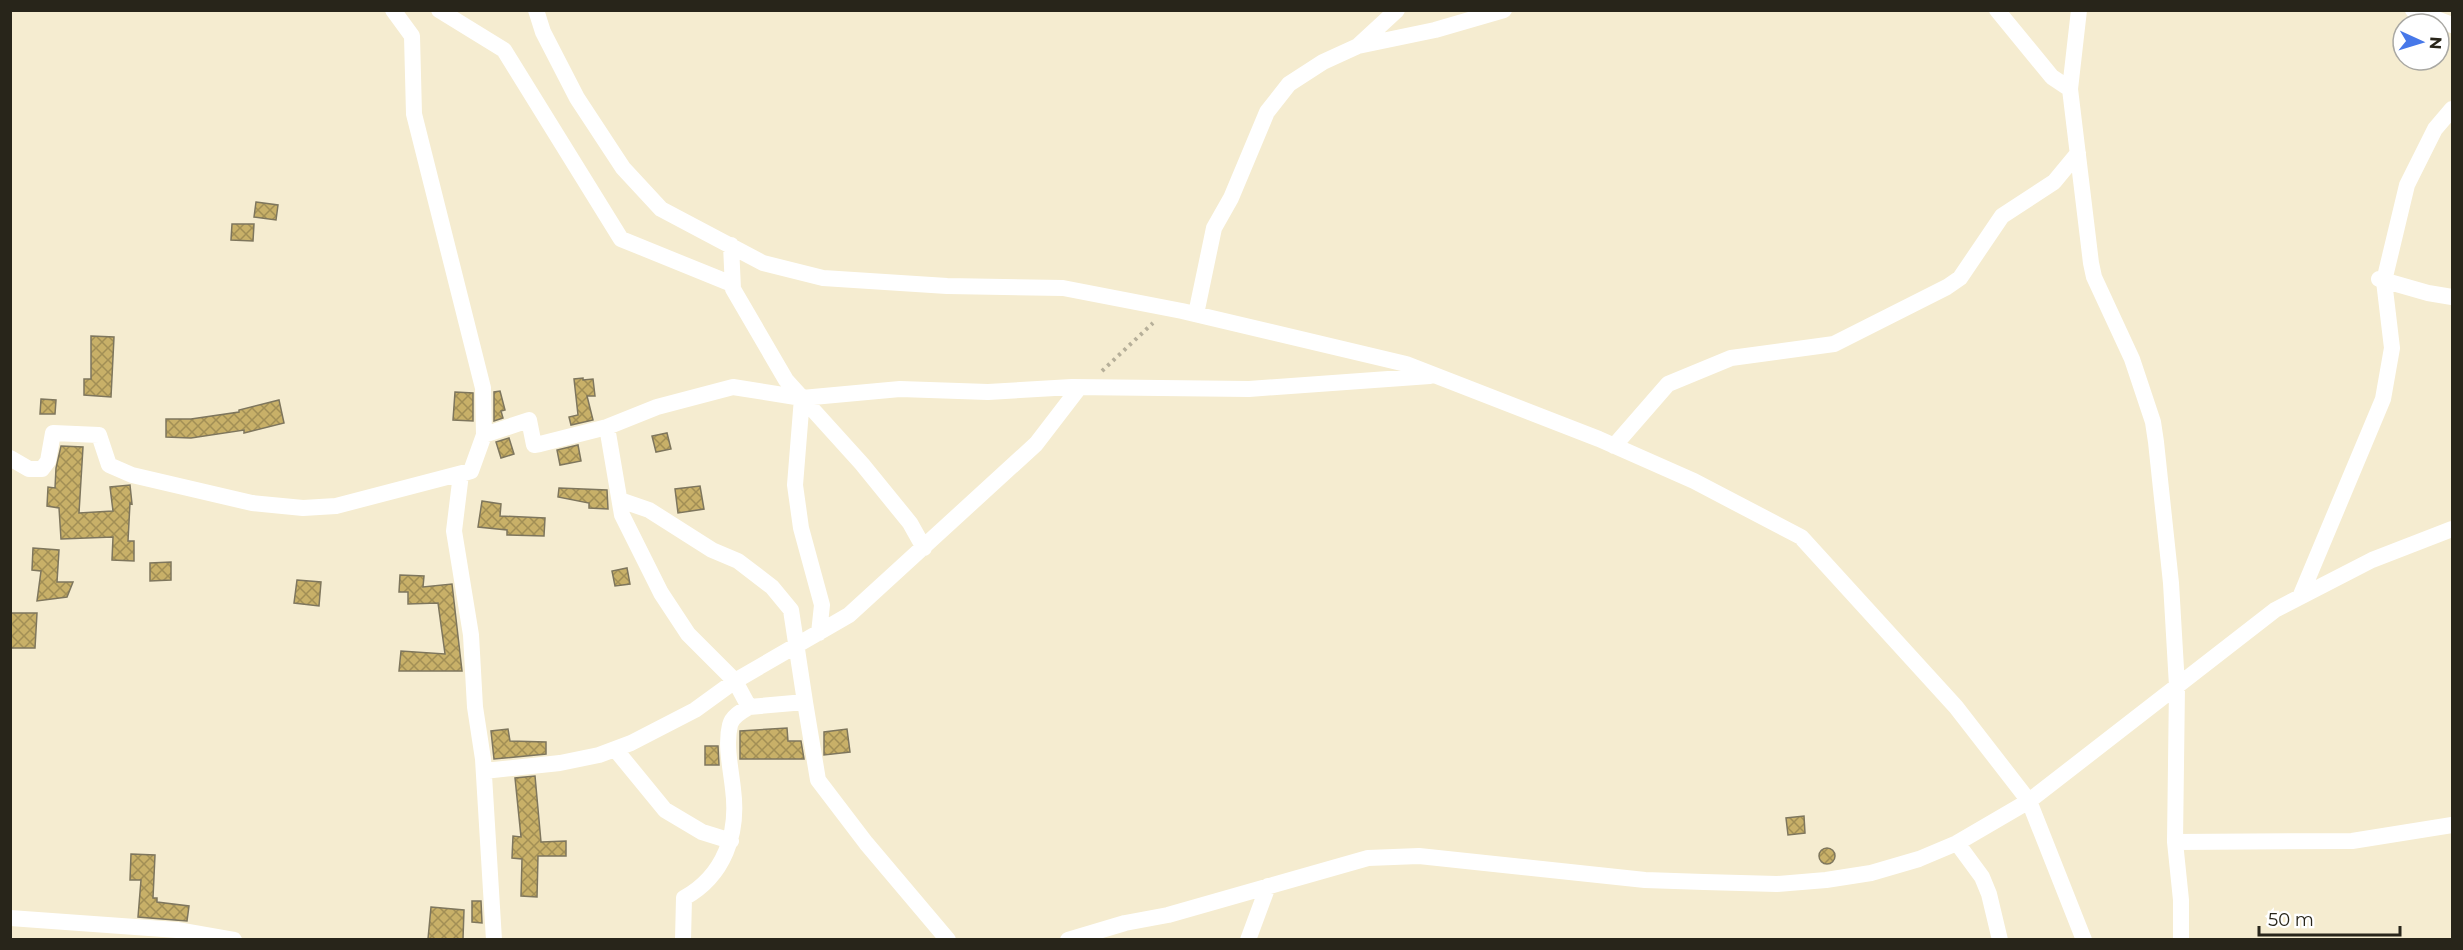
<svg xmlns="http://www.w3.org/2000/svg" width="2463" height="950" viewBox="0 0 2463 950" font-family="Montserrat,sans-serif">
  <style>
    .building { fill: url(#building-cross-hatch); stroke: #7e765d; stroke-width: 1.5 }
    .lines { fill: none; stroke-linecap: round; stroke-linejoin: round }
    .path { stroke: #b6af99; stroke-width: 4; stroke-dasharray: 3 4.5; stroke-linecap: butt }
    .minor { stroke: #fff; stroke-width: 16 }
  </style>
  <defs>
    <pattern id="building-cross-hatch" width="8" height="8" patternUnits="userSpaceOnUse" patternTransform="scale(1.5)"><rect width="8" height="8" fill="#c8b068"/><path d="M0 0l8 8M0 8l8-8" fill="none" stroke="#a28f55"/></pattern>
  </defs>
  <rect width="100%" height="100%" fill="#f5ecd0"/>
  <path class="building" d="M256,202l22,3 -2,15 -22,-3z
    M232,224h22l-1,17 -22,-1z
    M91,336l23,1 -3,60 -27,-2v-16h7z
    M583,378v2l10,-1 2,17h-8l6,24 -22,5 -2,-8 9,-2 -4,-36z
    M500,391l5,19 -4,1 2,7 -9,3v-29z
    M455,392l18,1v28l-20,-1z
    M41,399l15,1 -1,14h-15z
    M279,400l5,23 -40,10v-3l-53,8 -25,-1v-18h25l48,-7v-2z
    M667,433l4,16 -15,3 -4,-16z
    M509,438l5,16 -13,4 -5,-16z
    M578,445l3,16 -21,4 -3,-15z
    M61,446l22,1 -4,66 34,-2 -3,-24 20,-2 2,19 -2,-1 -2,38h6v20l-22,-1 1,-23 -52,2 -2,-31 -12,-2 1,-19 7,1 1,-20z
    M700,486l4,23 -26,4 -3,-24z
    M559,488l48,2 1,19 -19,-1v-5l-31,-6z
    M482,501l19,3 -1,12 45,2 -1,18 -37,-1v-5l-29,-3z
    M33,548l26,2 -2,32h16l-6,15 -30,4 4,-30 -9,-1z
    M171,562v18l-21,1v-18z
    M627,568l3,16 -15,2 -3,-15z
    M400,575l24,1 -1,11 29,-3 10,87h-63l2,-20 44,3 -7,-51 -30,1v-12h-9z
    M297,580l24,2 -2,24 -25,-3z
    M10,613h27l-2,35h-25z
    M787,728l1,13h13l3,18h-64v-28z
    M508,729l2,12 36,1v12l-52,5 -3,-28z
    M847,729l3,23 -26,3v-23z
    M705,746h13l1,19h-14z
    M535,776l6,66 25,-1v15h-28l-1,41 -16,-1 1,-37 -10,-1 1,-22 8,1 -6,-59z
    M1804,816l1,17 -17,2 -2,-17z
    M1819 856a8 8 0 1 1 16 0a8 8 0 1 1-16 0Z
    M131,854l24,1 -2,43h4v4l32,4 -2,15 -49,-4 3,-37h-11z
    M472,901h9l1,22 -10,-1z
    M431,907l33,3 -1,29h-35z"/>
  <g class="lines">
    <path class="path" d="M1102,371l51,-48"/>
    <path class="minor" d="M393,10l19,26 2,78 69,274 1,47 -13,36 -10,3 -7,57 17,104 4,72 8,52 11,181
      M439,10l65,40 117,189 111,45
      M536,10l7,22 34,66 46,70 38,41 102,54 60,15 124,8 116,2 119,23 224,53 193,75 95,42 107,56 155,170 73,94 55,139
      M1997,10l55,67 18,12
      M2079,10l-9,79 21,174 3,14 38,82 21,63 3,20 15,141 6,103 -2,156 6,58v40
      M2413,10l39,15
      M1359,45l38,-35
      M731,245l2,44 53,91 76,84 48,59 14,25
      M2379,279l49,14 24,4
      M1196,314l18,-86 17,-30 36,-86 22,-28 34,-22 35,-16 77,-16 69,-20
      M802,398l-7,87 6,43 21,77 -3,28
      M607,427l15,88 39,78 27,41 47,47 14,26 56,-5 13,78 48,63 82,97
      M484,435l45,-15 5,25 6,-1 67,-17 50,-20 76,-20 69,11 98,-9 88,3 84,-5 177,2 181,-13
      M1614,446l54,-62 63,-26 103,-14 113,-57 13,-9 42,-62 52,-34 24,-29
      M10,458l19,11h13l6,-8 5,-28 46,2 10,30 23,10 120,28 51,5 33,-2 134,-35
      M620,500l29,10 63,40 26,11 34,26 19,23 14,92
      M2300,597l83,-198 9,-51 -8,-67 23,-96 28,-56 17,-20
      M615,749l50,61 37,22 29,9
      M484,771l76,-8 39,-8 32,-12 64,-33 40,-29 114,-66 187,-171 43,-56
      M2175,842l177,-1 100,-16
      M1957,843l25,34 7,17 11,46
      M10,918l167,12 57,10
      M683,940l1,-42c40,-22 55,-64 49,-109 -2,-20 -8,-44 -3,-64 2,-9 12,-14 19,-18
      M1068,940l57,-17 43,-8 200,-57 51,-2 226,24 59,2 73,2 49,-4 45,-7 48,-14 38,-16 72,-42 246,-191 97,-50 80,-31
      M1248,940l20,-54"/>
  </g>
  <rect width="2463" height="950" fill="none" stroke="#28251a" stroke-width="24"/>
  <g transform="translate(2421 42) rotate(94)"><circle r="28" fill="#ffffff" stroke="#a9a8a3" stroke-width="1.5"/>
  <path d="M0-4.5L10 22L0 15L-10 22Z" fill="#4778e9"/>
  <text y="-9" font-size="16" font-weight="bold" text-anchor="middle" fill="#28251a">N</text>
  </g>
  <path d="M2259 926v9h141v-9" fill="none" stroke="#28251a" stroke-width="3"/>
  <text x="2268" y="926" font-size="18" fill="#28251a" stroke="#ffffff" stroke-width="4.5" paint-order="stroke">50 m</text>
</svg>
